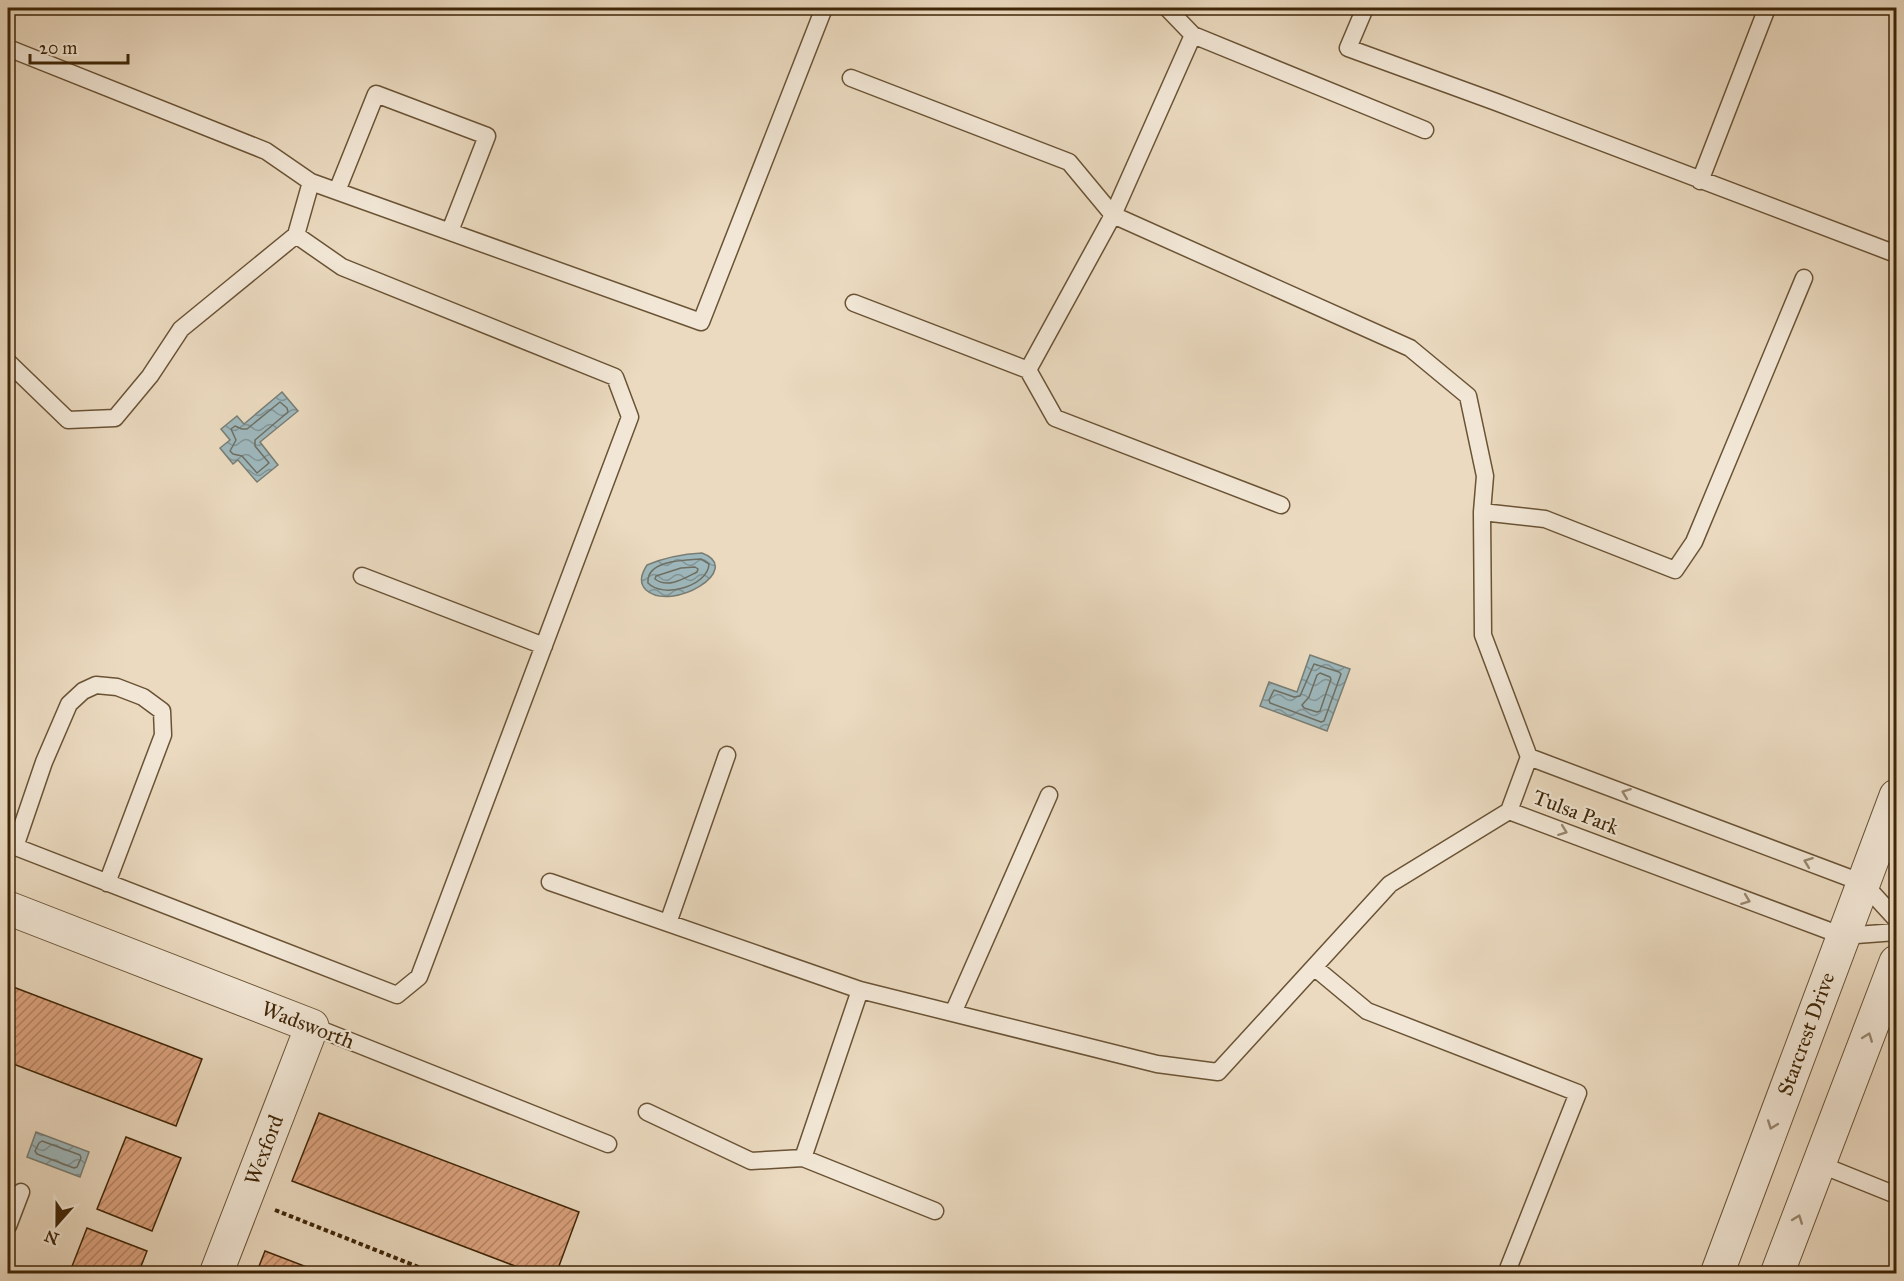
<svg xmlns="http://www.w3.org/2000/svg" width="1904" height="1281" viewBox="0 0 1904 1281" font-family="'IM FELL Great Primer',serif">
  <style>
    .water { fill: url(#water-waves); stroke: #787e74; stroke-width: 1.5 }
    .lines { fill: none; stroke-linecap: round; stroke-linejoin: round }
    .shore { stroke: #6e6f62; stroke-width: 1.5 }
    .building { fill: url(#building-hatch); stroke: #3f2607; stroke-width: 1.5 }
    .service-casing { stroke: #6a5335; stroke-width: 19 }
    .minor-casing { stroke: #6a5335; stroke-width: 35 }
    .tertiary-casing { stroke: #6a5335; stroke-width: 35 }
    .path { stroke: #3f2607; stroke-width: 4; stroke-dasharray: 4.5 3; stroke-linecap: butt }
    .service { stroke: #f2e7d6; stroke-width: 16 }
    .minor { stroke: #f2e7d6; stroke-width: 33 }
    .tertiary { stroke: #f2e7d6; stroke-width: 33 }
    .oneway { stroke: #98866e }
    .labels { text-anchor: middle; stroke-width: 4.5; stroke-linejoin: round; paint-order: stroke }
    .street-label { font-size: 21px; fill: #3f2607; stroke: #f2e7d6 }
  </style>
  <defs>
    <pattern id="water-waves" width="16" height="10" patternUnits="userSpaceOnUse" patternTransform="scale(1.5)"><rect width="16" height="10" fill="#9eb8bd"/><path d="M0 5q4-4 8 0t8 0" fill="none" stroke="#829598"/></pattern>
    <pattern id="building-hatch" width="6" height="6" patternUnits="userSpaceOnUse" patternTransform="scale(1.5)"><rect width="6" height="6" fill="#dda480"/><path d="M-1 1l2-2M0 6l6-6M5 7l2-2" fill="none" stroke="#b58567"/></pattern>
  </defs>
  <rect width="100%" height="100%" fill="#ebdac0"/>
  <filter id="stains"><feTurbulence type="fractalNoise" baseFrequency=".00333" numOctaves="4"/><feColorMatrix values="0 0 0 0 .2 0 0 0 0 .09 0 0 0 0 .02 0 0 0 .5 -.17"/></filter>
  <radialGradient id="worn" r=".72"><stop offset=".6" stop-color="#630" stop-opacity="0"/><stop offset="1" stop-color="#630" stop-opacity=".3"/></radialGradient>
  <path class="water" d="M282,392l16,19 -38,31 18,23 -21,17 -19,-22 -5,4 -13,-16 10,-8 -9,-11 16,-13 7,8z
    M702,553c43,16 -30,60 -56,37 -8,-8 -4,-17 1,-25 19,-8 36,-11 55,-12z
    M1310,655l40,14 -23,62 -67,-25 9,-24 28,10z
    M36,1132l53,20 -9,25 -53,-20z"/>
  <g class="lines">
    <path class="shore" d="M280,402l7,6 1,4 -33,28v6l14,17 -12,10 -15,-17 -9,-2 -3,-3 6,-11 -5,-11 4,-3 7,3h5z
      M701,559l8,5c-1,22 -46,35 -61,19 -2,-23 37,-23 53,-24z
      M695,567l3,2 -1,3c-12,6 -29,17 -42,7l1,-3 25,-8z
      M1314,664l25,8 2,2 -17,47 -3,1 -51,-19 -1,-3 5,-10 20,7 6,-1z
      M1320,673l10,4 1,2 -11,32 -3,1 -13,-4 -2,-3 7,-8 8,-22z
      M42,1141l38,14 1,3 -4,9 -3,1 -37,-14 -2,-3 4,-8z"/>
  </g>
  <path class="building" d="M8,985l194,74 -26,67 -168,-64z
    M319,1113l260,99 -23,62h-20l-244,-93z
    M126,1137l55,21 -29,73 -55,-22z
    M87,1228l60,23 -9,23h-69z
    M265,1251l60,23h-69z"/>
  <g class="lines">
    <g class="service-casing">
      <path id="service" d="M1167,8l26,27 -80,180 -85,155 27,48 226,87
        M1365,8l-17,40 148,54 400,152
        M1193,35l232,95
        M8,48l258,103 45,31 -15,53
        M851,78l218,84 44,53 297,133 58,48 17,80 -3,36 1,123 46,122
        M1700,181l67,-173
        M311,182l390,140 123,-314
        M337,191l39,-97 111,42 -37,95
        M854,303l174,67
        M8,362l60,58 47,-2 35,-42 31,-47 115,-94 46,32 273,110 15,40 -211,560 -22,18 -389,-151
        M1482,512l63,7 130,51 19,-28 110,-264
        M362,576l182,70
        M1529,757l334,126 33,36
        M1509,811l334,125 53,-4
        M1509,811l20,-54
        M15,847l29,-85 25,-58 14,-13 13,-6 21,2 26,10 19,14 1,24 -56,148
        M550,882l310,108 297,74 61,8 172,-188 119,-73
        M668,923l59,-168
        M1314,967l53,44 211,82 -72,181
        M860,990l-57,168 132,53
        M953,1013l96,-218
        M312,1026l296,118
        M647,1112l104,49 52,-3
        M1819,1164l77,31
        M8,1226l13,-34"/>
    </g>
    <g class="minor-casing">
      <path id="minor" d="M8,908l304,118 -96,248"/>
    </g>
    <g class="tertiary-casing">
      <path id="tertiary" d="M1717,1274l179,-478
        M1777,1274l119,-312"/>
    </g>
    <path class="path" d="M275,1210l161,64"/>
    <use href="#service" class="service"/>
    <use href="#minor" class="minor"/>
    <use href="#tertiary" class="tertiary"/>
  </g>
  <defs><path id="oneway-chevron" d="M-2-3.5L2.5 0L-2 3.5" fill="none" stroke-width="1.6" stroke-linecap="round" stroke-linejoin="round" transform="scale(1.5)"/></defs>
  <g class="oneway">
    <use href="#oneway-chevron" transform="translate(1626 793) rotate(-159)"/>
    <use href="#oneway-chevron" transform="translate(1563 831) rotate(21)"/>
    <use href="#oneway-chevron" transform="translate(1808 862) rotate(-159)"/>
    <use href="#oneway-chevron" transform="translate(1746 900) rotate(21)"/>
    <use href="#oneway-chevron" transform="translate(1868 1037) rotate(-69)"/>
    <use href="#oneway-chevron" transform="translate(1772 1125) rotate(110)"/>
    <use href="#oneway-chevron" transform="translate(1798 1219) rotate(-69)"/>
  </g>
  <g class="labels">
    <g class="street-label">
      <text transform="translate(1576 812) rotate(21)" y="7">Tulsa Park</text>
      <text transform="translate(308 1025) rotate(21)" y="7">Wadsworth</text>
      <text transform="translate(1806 1034) rotate(-70)" y="7">Starcrest Drive</text>
      <text transform="translate(264 1150) rotate(-69)" y="7">Wexford</text>
    </g>
  </g>
  <rect width="1904" height="1281" fill="none" stroke="#ebdac0" stroke-width="30"/>
  <rect x="9" y="9" width="1886" height="1263" fill="none" stroke="#3f2607" stroke-width="3"/>
  <rect x="15" y="15" width="1874" height="1251" fill="none" stroke="#3f2607" stroke-width="1.5"/>
  <g transform="translate(57 1224) rotate(201)" stroke="#f2e7d6" stroke-width="4.5" paint-order="stroke">
  <path d="M0-4.5L10 22L0 15L-10 22Z" fill="#3f2607"/>
  <text y="-9" font-size="16" font-weight="bold" text-anchor="middle" fill="#3f2607">N</text>
  </g>
  <path d="M30 54v9h98v-9" fill="none" stroke="#3f2607" stroke-width="3"/>
  <text x="39" y="54" font-size="18" fill="#3f2607" stroke="#f2e7d6" stroke-width="4.5" paint-order="stroke">20 m</text>
  <rect width="100%" height="100%" filter="url(#stains)"/>
  <rect width="100%" height="100%" fill="url(#worn)"/>
</svg>
